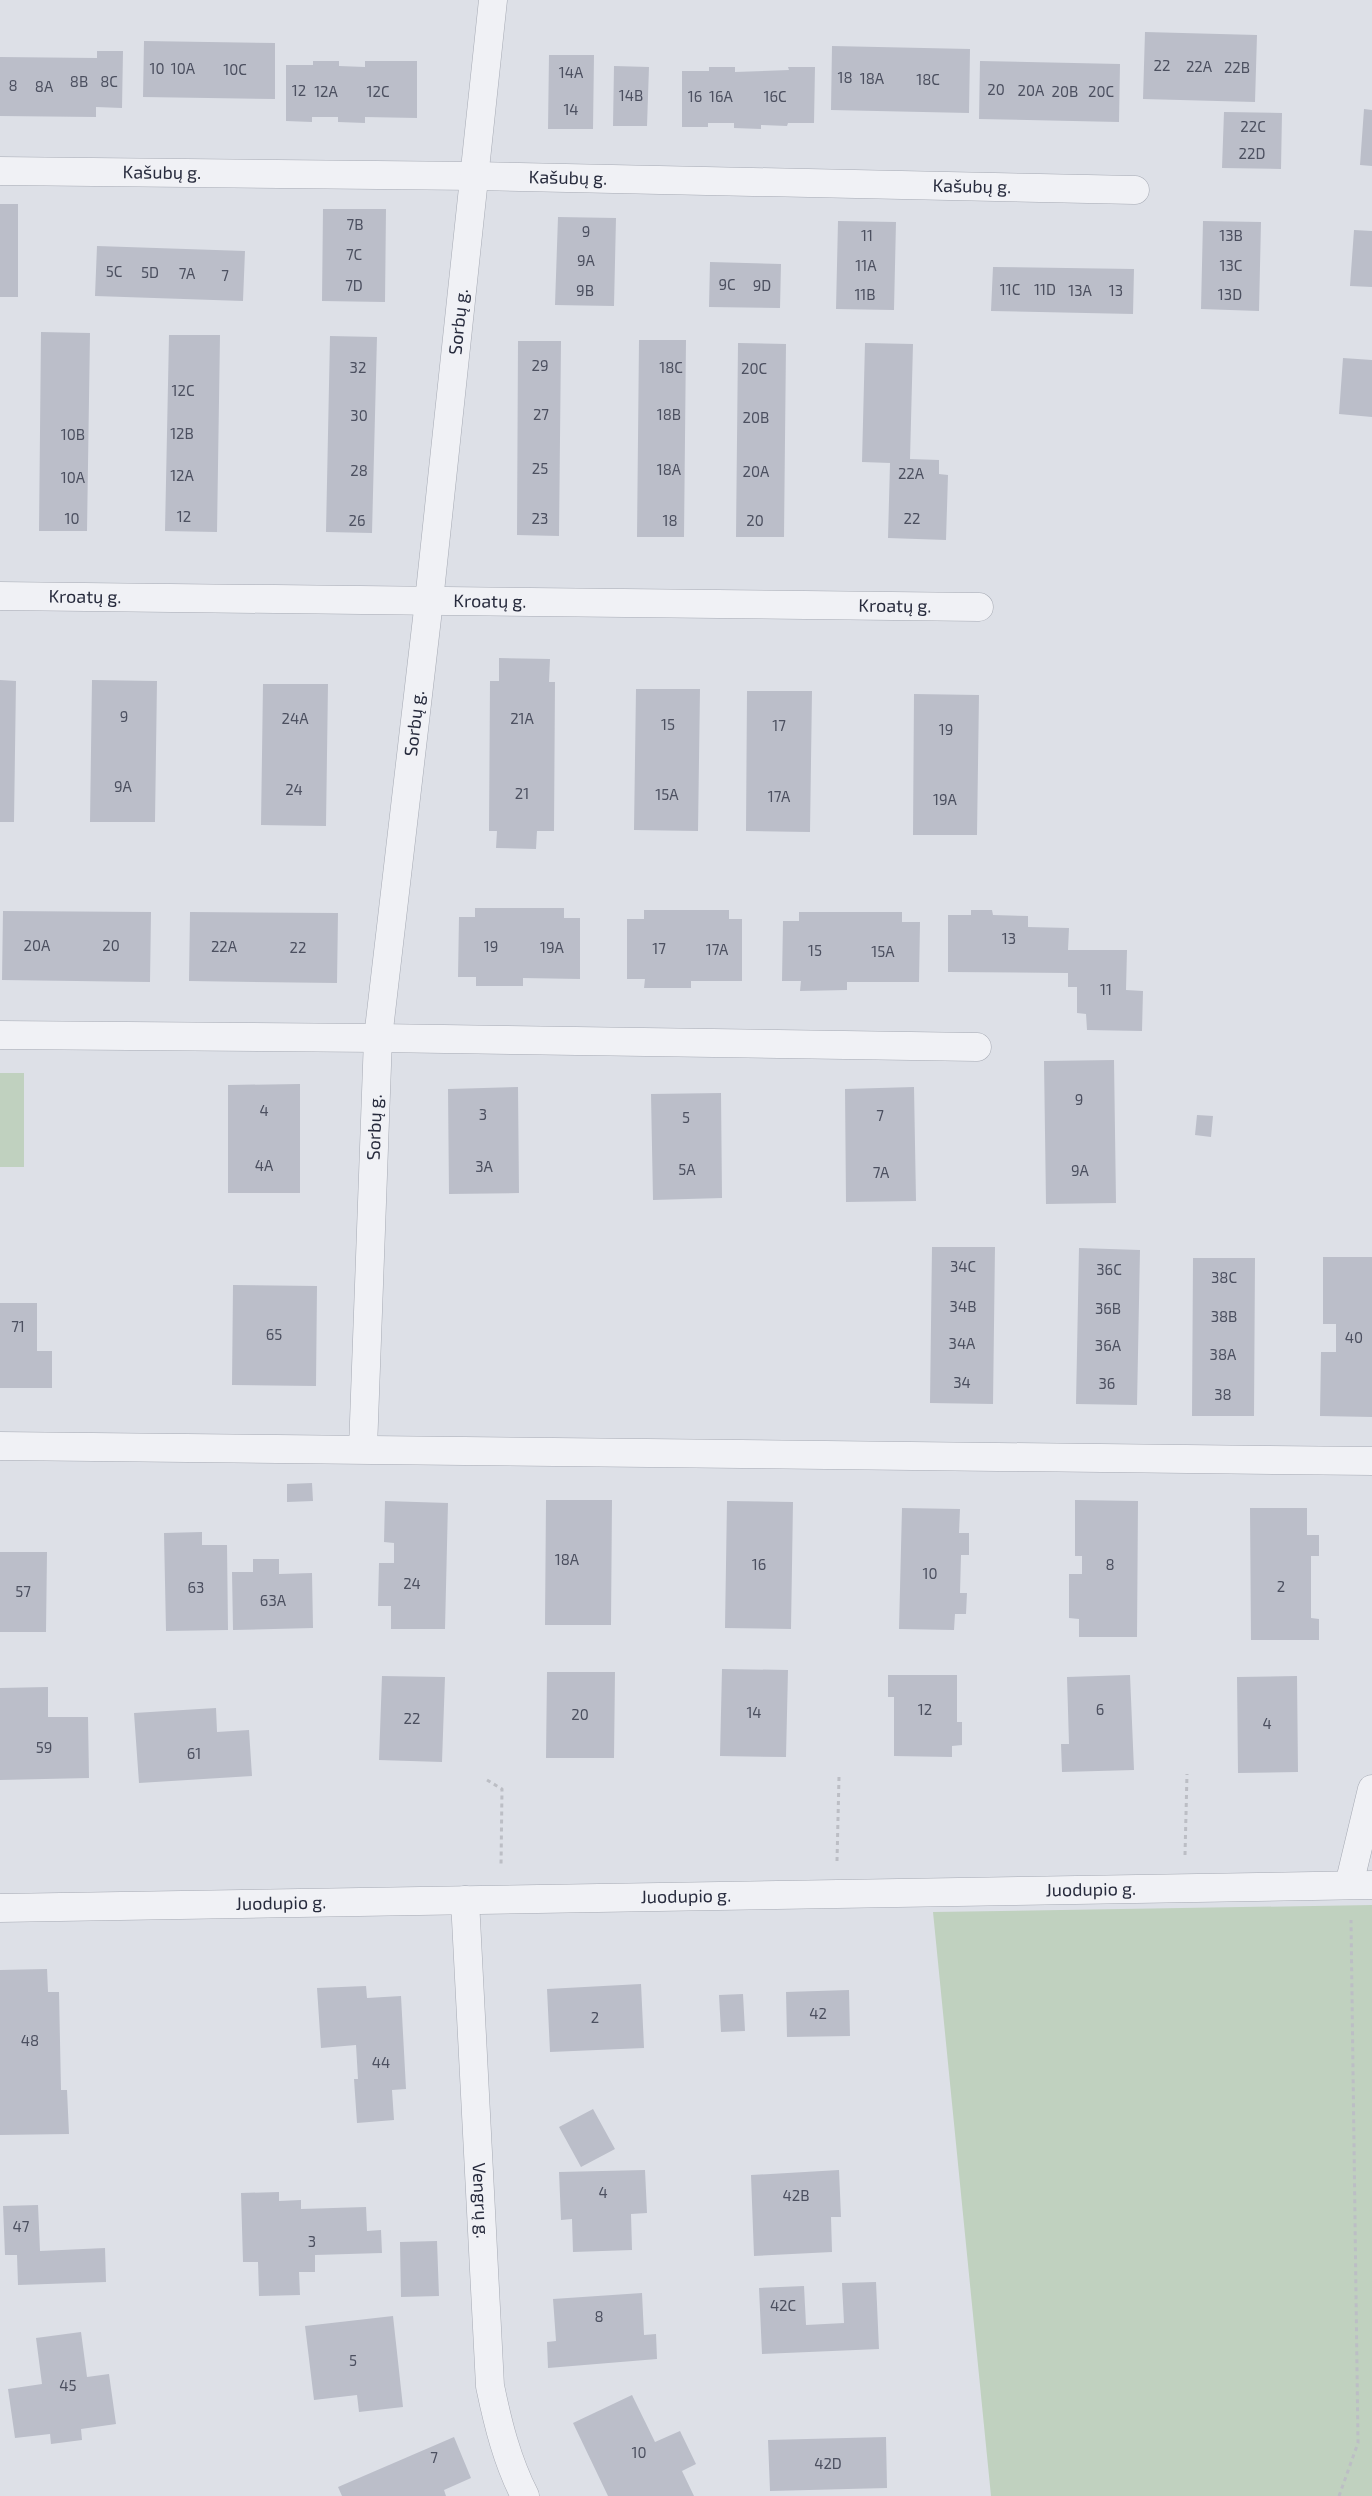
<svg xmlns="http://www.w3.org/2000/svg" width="1372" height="2496" viewBox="0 0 1372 2496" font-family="'Exo 2',sans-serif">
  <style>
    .green { fill: #c0d1bf }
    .building { fill: #bbbec9 }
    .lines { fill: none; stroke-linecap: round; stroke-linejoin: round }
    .minor-casing { stroke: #a6aab4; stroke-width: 29 }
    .path { stroke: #bcbec5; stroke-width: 3; stroke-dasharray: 4 4; stroke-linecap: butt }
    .minor { stroke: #f0f1f5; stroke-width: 28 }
    .labels { text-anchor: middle; stroke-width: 5; stroke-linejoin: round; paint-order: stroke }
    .number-label { font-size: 15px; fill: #4c5060 }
    .street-label { font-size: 18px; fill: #272b3d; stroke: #edeff5 }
  </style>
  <rect width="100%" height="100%" fill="#dde0e7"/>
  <path class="green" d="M0,1073h24v94h-24z
    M1372,1905v591h-381l-58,-584z"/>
  <path class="building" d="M1145,32l112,3 -2,67 -112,-3z
    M144,41l131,2v56l-132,-2z
    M832,46l138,3 -1,64 -138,-3z
    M97,51h26l-1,57 -26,-1v10l-96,-1v-59l97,1z
    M549,55h45l-1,74h-45z
    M313,61h26v5l26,1v-6h52v57l-52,-1v6l-27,-1v-5h-26v5l-26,-1v-56h27z
    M980,61l140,3 -1,58 -140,-3z
    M614,66l35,1 -2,59h-34z
    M709,67h26v5l54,-2 -1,-3h27l-1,56h-26l-1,3 -26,-1v4l-27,-1v-5h-26v4h-26v-56h27z
    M1364,109l8,1v56l-12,-1z
    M1224,112l58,1 -1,56 -59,-1z
    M0,204h18v93h-18z
    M323,209h63l-1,93 -63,-1z
    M558,217l58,1 -2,88 -59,-1z
    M838,221l58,1 -2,88 -58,-1z
    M1203,221l58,1 -2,89 -58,-2z
    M1354,230l18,1v56l-22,-1z
    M97,246l148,5 -2,50 -148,-5z
    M710,262l71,2 -1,44 -71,-1z
    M993,267l141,2 -1,45 -142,-3z
    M41,332l49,1 -3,198h-48z
    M169,335h51l-3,197 -52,-1z
    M330,336l47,1 -5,196 -46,-1z
    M639,340h47l-2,197h-47z
    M518,341h43l-2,195 -42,-1z
    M738,343l48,1 -2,193h-48z
    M865,343l48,1 -3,115 29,1v14l9,1 -2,65 -58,-2 2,-75 -28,-1z
    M1343,358l29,2v57l-33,-3z
    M499,658l51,1 -1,23h6l-1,149h-17l-1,18 -40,-1 1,-17h-8l1,-150h9z
    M0,680l16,1 -2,141h-14z
    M92,680l65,1 -2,141h-65z
    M263,684h65l-2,142 -65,-1z
    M636,689h64l-2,142 -64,-1z
    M747,691h65l-2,141 -64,-1z
    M914,694l65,1 -2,140h-64z
    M475,908h89v10h16v61l-57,-1v8h-47v-9h-18l1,-60h16z
    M644,910h85v9h13v62h-51v7h-47l1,-9h-18v-60h17z
    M971,910h21l1,5 35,1v11l41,1 -1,22h59l-1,40 17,1 -1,40 -55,-1 -1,-16 -9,-1v-26h-9v-14l-120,-1v-57h23z
    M3,911l148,1 -1,70 -148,-2z
    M190,912l148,1 -1,70 -148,-2z
    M799,912h103v10h18l-1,60h-72v8l-47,1 1,-10h-19l1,-60h16z
    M1114,1060l2,143 -70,1 -2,-143z
    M300,1084v109h-72v-108z
    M518,1087l1,106 -70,1 -1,-105z
    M914,1087l2,114 -70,1 -1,-113z
    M721,1093l1,105 -69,2 -2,-106z
    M1197,1115l16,1 -2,21 -16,-2z
    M932,1247h63l-2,157 -63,-1z
    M1079,1248l61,2 -3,155 -61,-1z
    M1323,1257h49v160l-52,-1 1,-64h15v-28h-13z
    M1193,1258h62l-1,158h-62z
    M233,1285l84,1 -1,100 -84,-1z
    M0,1303h37v48h15v37h-52z
    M312,1483l1,18 -26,1v-18z
    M546,1500h66l-1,125h-66z
    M1075,1500l63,1 -1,136h-58v-18l-10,-1v-44h13v-18h-7z
    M385,1501l63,2 -3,126h-54v-23h-13l1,-43h15v-20l-10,-1z
    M727,1501l66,1 -2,127 -66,-1z
    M902,1508l58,1 -1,24h10v22h-8l-1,38h7l-1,21h-11l-1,16 -55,-1z
    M1250,1508h57v27h12v21h-8v62l8,1v21h-68z
    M202,1532v13h25l1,85 -62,1 -2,-98z
    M0,1552h47l-1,80h-46z
    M253,1559h26v15l33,-1 1,55 -80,2 -1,-58h21z
    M722,1669l66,1 -2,87 -66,-1z
    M547,1672h68l-1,86h-68z
    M888,1675h69v47h5v23l-10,1v11l-58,-1v-59h-6z
    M1130,1675l4,95 -72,2 -1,-28h8l-2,-67z
    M382,1676l63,1 -3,85 -63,-2z
    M1297,1676l1,96 -60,1 -1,-96z
    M48,1687v30h40l1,61 -89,2v-92z
    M216,1708l1,24 32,-2 3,46 -113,7 -5,-70z
    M47,1969l1,23h11l2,98h6l2,44 -69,1v-165z
    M641,1984l3,64 -94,4 -3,-63z
    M366,1986l1,12 34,-2 5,93 -14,1 2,30 -37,3 -3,-44h4l-2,-34 -35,3 -4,-60z
    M849,1990l1,46 -63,1 -1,-45z
    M743,1994l2,37 -24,1 -2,-37z
    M593,2109l22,40 -34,18 -22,-40z
    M645,2170l2,43 -16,1 1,36 -59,2 -1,-33 -11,1 -2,-48z
    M839,2170l2,47h-10l1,35 -78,4 -3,-81z
    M279,2192v9l22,-1v9l65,-2 1,24 14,-1 1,23 -67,2v17h-16l1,23 -41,1 -1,-34h-15l-2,-69z
    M38,2205l2,46 65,-3 1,34 -88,3 -1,-30h-12l-2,-49z
    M437,2241l2,55 -38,1 -1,-55z
    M876,2282l3,67 -117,5 -3,-66 45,-2 2,39 38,-2 -2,-40z
    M642,2293l2,42 12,-1 1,25 -109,9 -1,-26 9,-1 -3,-42z
    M393,2316l10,91 -44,5 -2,-17 -43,5 -9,-74z
    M81,2332l6,45 22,-3 7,50 -35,5 1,11 -31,4 -1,-10 -35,4 -7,-49 34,-5 -6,-46z
    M632,2395l23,47 25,-11 16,33 -14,7 12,25h-86l-35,-73z
    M454,2437l17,41 -27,12 2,6h-104l-4,-9z
    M886,2437l1,51 -117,3 -2,-51z"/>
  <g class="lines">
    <g class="minor-casing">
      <g id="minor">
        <path id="s1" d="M0,171l475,5 660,14"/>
        <path id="s2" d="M0,596l979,11"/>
        <path d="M0,1035l378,3 599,9"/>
        <path d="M0,1446l1372,15"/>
        <path id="s3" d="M363,1449l15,-411 51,-437 64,-601"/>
        <path d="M1349,1885l23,-96"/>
        <path id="s4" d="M465,1900l25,486c8,38 17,75 35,110"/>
        <path id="s5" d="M0,1908l1372,-23"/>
      </g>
    </g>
    <path class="path" d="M487,1780l15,9 -1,78
      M1185,1855l2,-81
      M837,1861l2,-84
      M1339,2496l19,-53 -7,-523"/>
    <use href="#minor" class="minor"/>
  </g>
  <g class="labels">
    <g class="number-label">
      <text x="1162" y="71">22</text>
      <text x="1199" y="72">22A</text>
      <text x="1237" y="73">22B</text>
      <text x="157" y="74">10</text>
      <text x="183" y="74">10A</text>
      <text x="235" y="75">10C</text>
      <text x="571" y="78">14A</text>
      <text x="845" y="83">18</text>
      <text x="872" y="84">18A</text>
      <text x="928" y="85">18C</text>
      <text x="79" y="87">8B</text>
      <text x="109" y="87">8C</text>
      <text x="13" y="91">8</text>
      <text x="44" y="92">8A</text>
      <text x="996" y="95">20</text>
      <text x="299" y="96">12</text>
      <text x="1031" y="96">20A</text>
      <text x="326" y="97">12A</text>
      <text x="378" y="97">12C</text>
      <text x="1065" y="97">20B</text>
      <text x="1101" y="97">20C</text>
      <text x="631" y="101">14B</text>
      <text x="695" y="102">16</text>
      <text x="721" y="102">16A</text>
      <text x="775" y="102">16C</text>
      <text x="571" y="115">14</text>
      <text x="1253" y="132">22C</text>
      <text x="1252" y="159">22D</text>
      <text x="355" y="230">7B</text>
      <text x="586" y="237">9</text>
      <text x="867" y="241">11</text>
      <text x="1231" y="241">13B</text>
      <text x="354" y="260">7C</text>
      <text x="586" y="266">9A</text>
      <text x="866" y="271">11A</text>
      <text x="1231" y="271">13C</text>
      <text x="114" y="277">5C</text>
      <text x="150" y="278">5D</text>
      <text x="187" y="279">7A</text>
      <text x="225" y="281">7</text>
      <text x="727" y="290">9C</text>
      <text x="354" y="291">7D</text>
      <text x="762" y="291">9D</text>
      <text x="1010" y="295">11C</text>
      <text x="1045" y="295">11D</text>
      <text x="585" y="296">9B</text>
      <text x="1080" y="296">13A</text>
      <text x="1116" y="296">13</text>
      <text x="865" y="300">11B</text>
      <text x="1230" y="300">13D</text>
      <text x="540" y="371">29</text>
      <text x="358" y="373">32</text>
      <text x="671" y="373">18C</text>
      <text x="754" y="374">20C</text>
      <text x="183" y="396">12C</text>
      <text x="541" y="420">27</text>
      <text x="669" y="420">18B</text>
      <text x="359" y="421">30</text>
      <text x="756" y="423">20B</text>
      <text x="182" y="439">12B</text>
      <text x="73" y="440">10B</text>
      <text x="540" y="474">25</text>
      <text x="669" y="475">18A</text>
      <text x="359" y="476">28</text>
      <text x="756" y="477">20A</text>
      <text x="911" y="479">22A</text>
      <text x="182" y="481">12A</text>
      <text x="73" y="483">10A</text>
      <text x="184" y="522">12</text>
      <text x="72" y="524">10</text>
      <text x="540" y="524">23</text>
      <text x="912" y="524">22</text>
      <text x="357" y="526">26</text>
      <text x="670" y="526">18</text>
      <text x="755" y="526">20</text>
      <text x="124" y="722">9</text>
      <text x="295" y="724">24A</text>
      <text x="522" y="724">21A</text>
      <text x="668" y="730">15</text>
      <text x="779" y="731">17</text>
      <text x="946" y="735">19</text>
      <text x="123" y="792">9A</text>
      <text x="294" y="795">24</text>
      <text x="522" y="799">21</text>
      <text x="667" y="800">15A</text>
      <text x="779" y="802">17A</text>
      <text x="945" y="805">19A</text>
      <text x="1009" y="944">13</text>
      <text x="37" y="951">20A</text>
      <text x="111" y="951">20</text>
      <text x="224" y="952">22A</text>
      <text x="491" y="952">19</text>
      <text x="298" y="953">22</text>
      <text x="552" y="953">19A</text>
      <text x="659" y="954">17</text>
      <text x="717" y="955">17A</text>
      <text x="815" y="956">15</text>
      <text x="883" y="957">15A</text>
      <text x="1106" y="995">11</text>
      <text x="1079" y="1105">9</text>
      <text x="264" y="1116">4</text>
      <text x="483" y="1120">3</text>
      <text x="880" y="1121">7</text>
      <text x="686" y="1123">5</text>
      <text x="264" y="1171">4A</text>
      <text x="484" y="1172">3A</text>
      <text x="687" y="1175">5A</text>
      <text x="1080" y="1176">9A</text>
      <text x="881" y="1178">7A</text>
      <text x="963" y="1272">34C</text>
      <text x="1109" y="1275">36C</text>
      <text x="1224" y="1283">38C</text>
      <text x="963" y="1312">34B</text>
      <text x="1108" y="1314">36B</text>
      <text x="1224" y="1322">38B</text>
      <text x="18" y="1332">71</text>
      <text x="274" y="1340">65</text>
      <text x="1354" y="1343">40</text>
      <text x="962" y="1349">34A</text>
      <text x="1108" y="1351">36A</text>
      <text x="1223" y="1360">38A</text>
      <text x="962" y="1388">34</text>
      <text x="1107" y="1389">36</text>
      <text x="1223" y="1400">38</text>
      <text x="567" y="1565">18A</text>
      <text x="759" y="1570">16</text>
      <text x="1110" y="1570">8</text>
      <text x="930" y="1579">10</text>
      <text x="412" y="1589">24</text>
      <text x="1281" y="1592">2</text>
      <text x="196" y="1593">63</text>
      <text x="23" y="1597">57</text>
      <text x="273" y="1606">63A</text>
      <text x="925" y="1715">12</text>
      <text x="1100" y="1715">6</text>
      <text x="754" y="1718">14</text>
      <text x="580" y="1720">20</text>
      <text x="412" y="1724">22</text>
      <text x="1267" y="1729">4</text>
      <text x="44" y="1753">59</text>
      <text x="194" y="1759">61</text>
      <text x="818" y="2019">42</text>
      <text x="595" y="2023">2</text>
      <text x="30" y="2046">48</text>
      <text x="381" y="2068">44</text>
      <text x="603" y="2198">4</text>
      <text x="796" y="2201">42B</text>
      <text x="21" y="2232">47</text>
      <text x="312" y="2247">3</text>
      <text x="783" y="2311">42C</text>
      <text x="599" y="2322">8</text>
      <text x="353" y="2366">5</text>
      <text x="68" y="2391">45</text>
      <text x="639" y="2458">10</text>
      <text x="434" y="2463">7</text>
      <text x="828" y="2469">42D</text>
    </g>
    <g class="street-label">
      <text dy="6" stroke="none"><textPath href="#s1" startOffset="162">Kašubų g.</textPath></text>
      <text dy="6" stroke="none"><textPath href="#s1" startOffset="568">Kašubų g.</textPath></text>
      <text dy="6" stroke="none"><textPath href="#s1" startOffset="972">Kašubų g.</textPath></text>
      <text dy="6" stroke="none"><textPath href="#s3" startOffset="1132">Sorbų g.</textPath></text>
      <text dy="6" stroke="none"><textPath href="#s2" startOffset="85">Kroatų g.</textPath></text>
      <text dy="6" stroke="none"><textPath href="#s2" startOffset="490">Kroatų g.</textPath></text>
      <text dy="6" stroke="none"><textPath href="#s2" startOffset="895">Kroatų g.</textPath></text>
      <text dy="6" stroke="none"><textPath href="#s3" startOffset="728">Sorbų g.</textPath></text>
      <text dy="6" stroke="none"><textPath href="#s3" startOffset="322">Sorbų g.</textPath></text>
      <text dy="6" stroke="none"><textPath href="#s5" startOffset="1091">Juodupio g.</textPath></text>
      <text dy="6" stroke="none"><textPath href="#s5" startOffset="686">Juodupio g.</textPath></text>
      <text dy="6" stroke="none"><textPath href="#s5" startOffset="281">Juodupio g.</textPath></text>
      <text dy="6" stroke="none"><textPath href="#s4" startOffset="301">Vengrų g.</textPath></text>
    </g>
  </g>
</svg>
